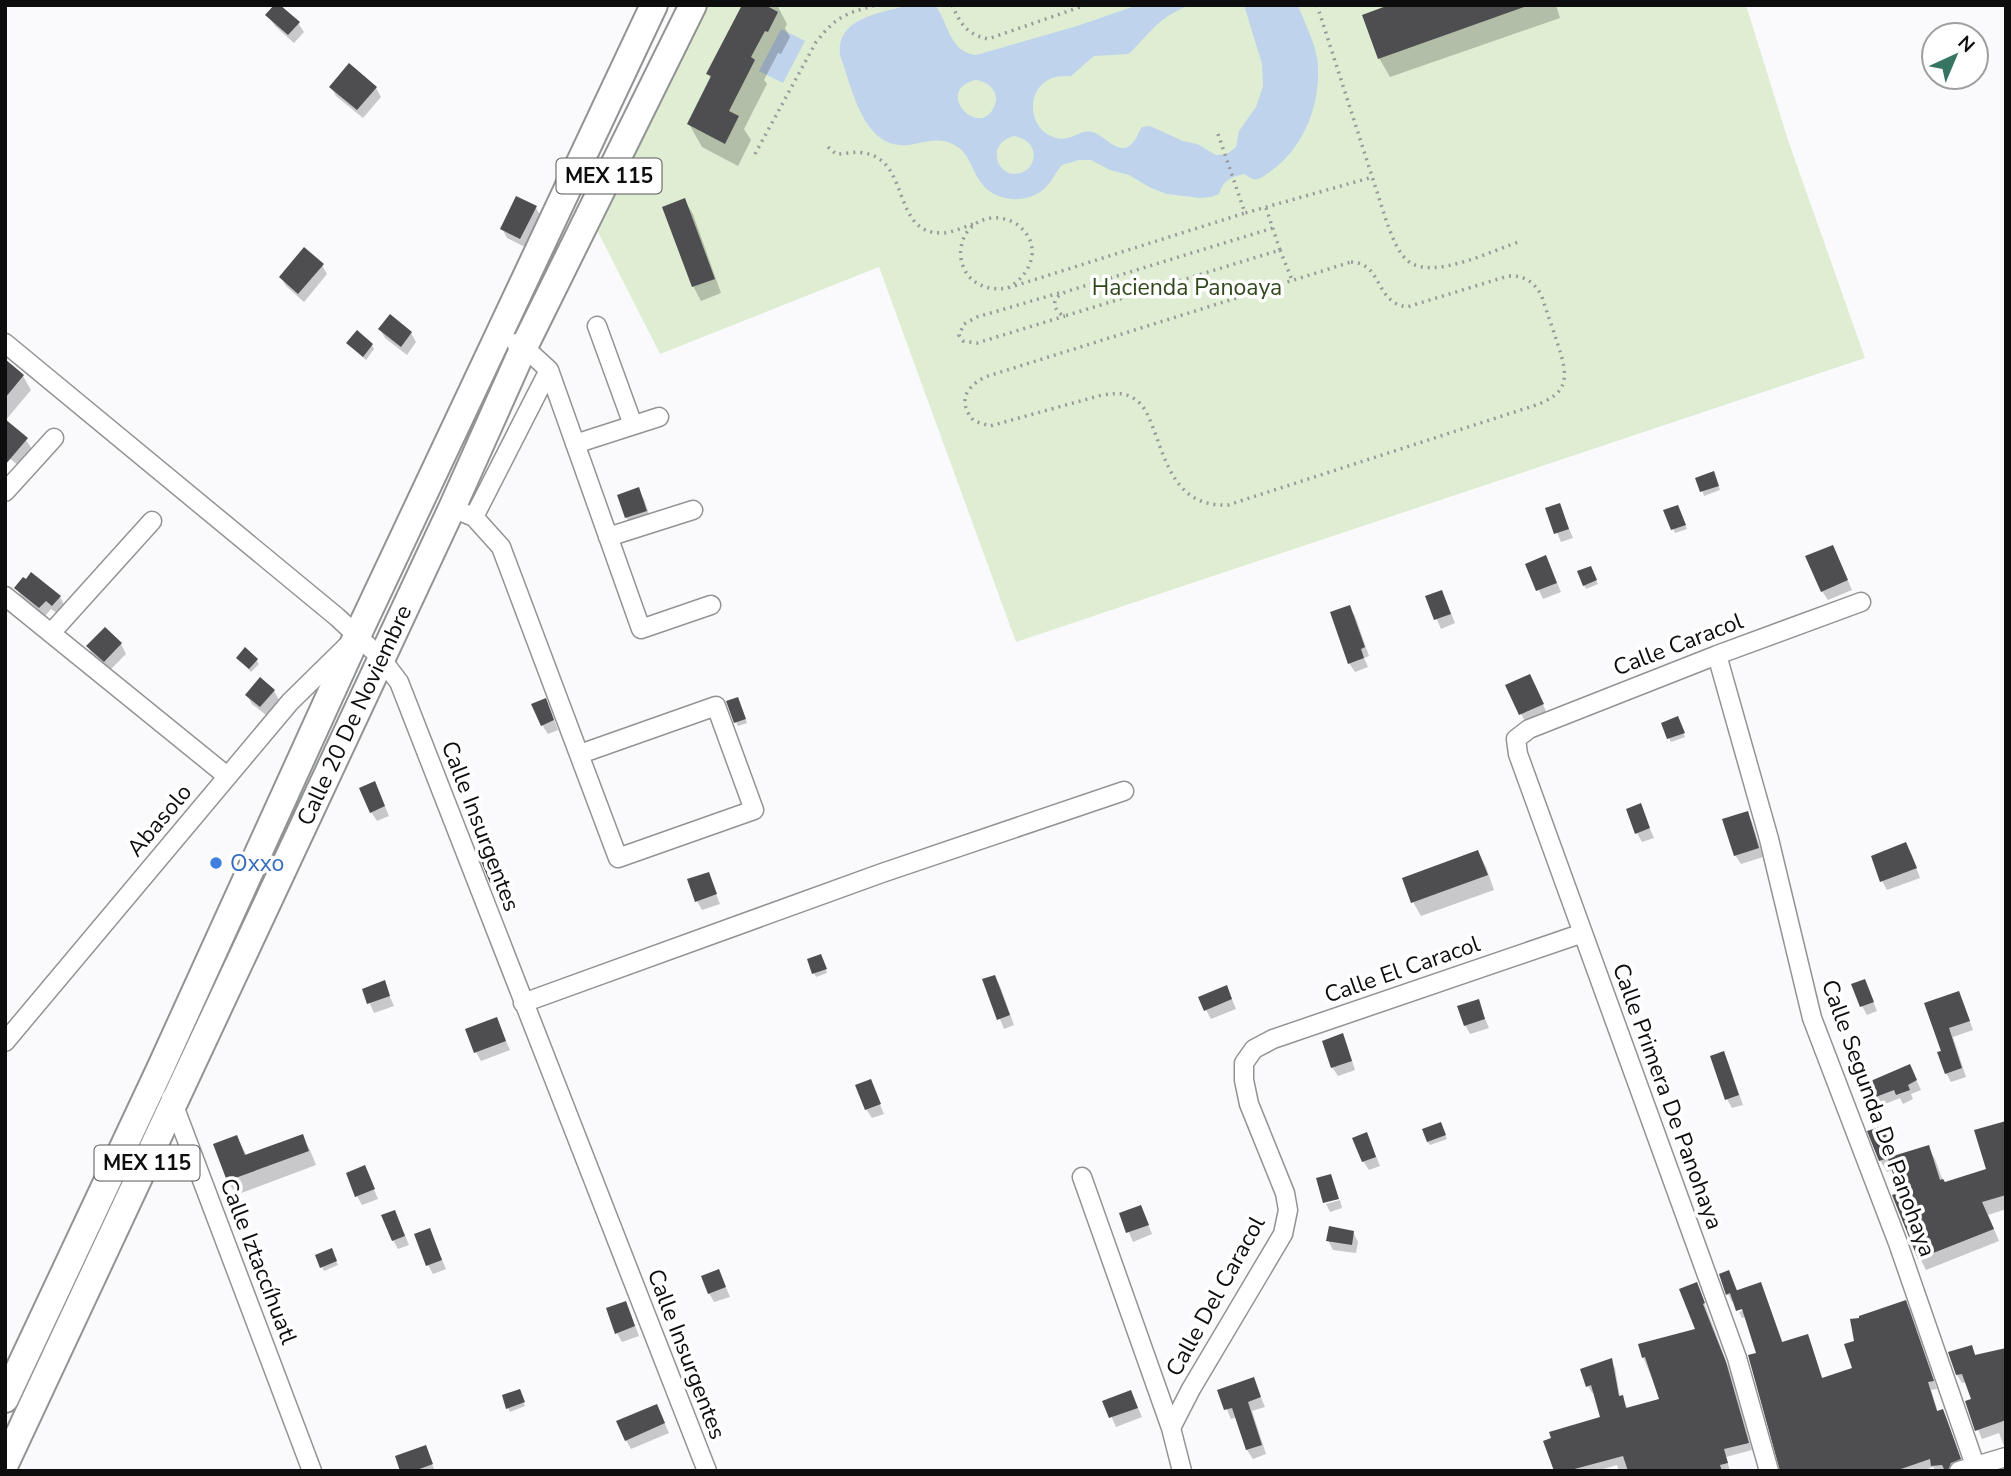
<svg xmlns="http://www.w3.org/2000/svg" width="2011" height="1476" viewBox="0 0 2011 1476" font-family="'Nunito Sans',sans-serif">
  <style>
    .green { fill: #dfeed3 }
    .water { fill: #bfd3ec; fill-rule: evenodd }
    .shadow { fill: #0003 }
    .building { fill: #4e4e50 }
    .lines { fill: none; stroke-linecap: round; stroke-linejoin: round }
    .minor-casing { stroke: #929395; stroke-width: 21 }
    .primary-casing { stroke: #929395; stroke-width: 30 }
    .path { stroke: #9a9a9c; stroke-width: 3.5; stroke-dasharray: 2 5; stroke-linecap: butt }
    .minor { stroke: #fff; stroke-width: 18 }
    .primary { stroke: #fff; stroke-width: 26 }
    .shop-dot { fill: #3f7fe0; stroke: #fff; stroke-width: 2.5 }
    .labels { text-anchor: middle; stroke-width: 7; stroke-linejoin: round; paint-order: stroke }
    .shield { fill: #fff; stroke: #565656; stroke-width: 2 }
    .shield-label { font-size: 21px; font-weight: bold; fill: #0d0d0d }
    .park-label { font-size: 23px; fill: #31471c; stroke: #fff }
    .street-label { font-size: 23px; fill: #0d0d0d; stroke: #fff }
    .shop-label { font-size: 23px; fill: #366cbe; stroke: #fff; text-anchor: start }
  </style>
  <rect width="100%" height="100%" fill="#fafafd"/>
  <path class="green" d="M705,5h1041l42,135 77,218 -849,284 -137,-375 -219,87 -65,-128z"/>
  <path class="water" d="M909,5h26c14,18 14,47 41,50l101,-29 61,-21h52c-30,12 -37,24 -58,46l-4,3 -34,2 -23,20c-7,0 -15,0 -21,3 -24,11 -22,47 1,57 19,9 27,-7 41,-4 14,3 28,28 42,9 4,-4 4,-9 8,-14l8,-1 33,15 14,3 19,11 11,-1 9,-7 3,-16 17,-24 7,-21 -1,-22 -18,-59h54c7,20 20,42 20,63 2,39 -16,83 -50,105 -4,3 -10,8 -15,6 -3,-1 -6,-3 -9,-5 -14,3 -21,7 -25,20l-8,3 -11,1 -33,-4 -16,-6 -22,-13 -19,-5 -19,-10h-12l-17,5c-6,6 -9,15 -16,22 -17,18 -53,16 -66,-6 -9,-12 -10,-27 -24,-35 -13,-9 -27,-5 -42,-2 -50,11 -61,-54 -74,-89 -4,-38 42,-42 69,-50zM975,80c14,1 26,13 19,27 -15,33 -61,-16 -19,-27zM1014,136c17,3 25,16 16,31 -26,24 -51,-22 -16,-31z
    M781,29l24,12 -22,42 -24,-12z"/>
  <path class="shadow" d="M743,5h34l10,19 -2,4 5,9 -9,17 -3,-1 -14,27 3,4 -23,45 7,11 -13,26 -36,-19 -13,-23 22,-45 -3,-5z
    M1395,5h161l4,13 -170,59 -11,-19z
    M269,17l29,6 6,9 -10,11 -19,-17z
    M331,87l45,1 5,9 -18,21 -27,-22z
    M684,200l9,14 28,79 -20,8 -8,-15z
    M536,208l5,9 -16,30 -18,-9 -5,-10z
    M322,265l5,9 -23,28 -18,-16 -5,-9z
    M380,329l31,4 5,9 -9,13 -22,-17z
    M348,343l24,2 2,4 -8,11z
    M5,361l18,15 8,14 -26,31z
    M26,440l6,9 -14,16 -13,-10z
    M1715,477l5,13 -16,6 -6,-17z
    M638,490l6,9 7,21 -19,6 -6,-9z
    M1559,505l14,33 -12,4 -14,-33z
    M1665,511h15l7,18 -12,4z
    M1837,556l15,34 -24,10 -6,-9z
    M1527,565l23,1 11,26 -18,7z
    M1592,572l6,12 -12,5 -2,-4z
    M16,588l44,9 5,9 -7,8 -7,-5 -6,7 -23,-19z
    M1427,597l19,4 9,22 -14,6z
    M1349,607l6,9 14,40 -5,2 4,9 -13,5 -6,-9z
    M105,629l16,15 5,10 -16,16 -17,-14 -5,-9z
    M238,658l18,2 3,4 -8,8z
    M1535,685l12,29 -21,9 -5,-9z
    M274,691l5,9 -13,15 -14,-11 -5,-9z
    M739,703l8,20 -9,3 -2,-4z
    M550,709l8,21 -10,4 -6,-9z
    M1679,722l6,15 -14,5 -8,-18z
    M379,792l10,24 -12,5 -6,-9z
    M1640,806l14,32 -12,4 -5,-9z
    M1747,813l5,9 11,35 -22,7 -6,-9z
    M1478,852l8,15 8,23 -73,26 -8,-14z
    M1911,853l9,25 -33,12 -5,-9z
    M500,861l10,24 -14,6 -5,-9z
    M708,874l12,30 -18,6 -5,-9z
    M823,960l4,13 -11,4 -2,-4z
    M995,977l5,9 14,39 -10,4 -20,-49z
    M1865,981l12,30 -10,4 -5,-9z
    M384,983l10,23 -20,7 -10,-23z
    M1958,993l5,9 10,28 -20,7 13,40 -15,5 -5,-9 -3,-21 -17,-48z
    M1231,997l5,12 -25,10 -5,-9z
    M1478,1002l11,26 -19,6 -5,-9z
    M496,1019l14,31 -29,11 -5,-9z
    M1342,1036l5,9 8,25 -17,6 -6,-9z
    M1723,1053l5,9 15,43 -11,3 -5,-9z
    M1914,1075l7,15 -10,4 2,5 -10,5 -3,-6 -20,8 -6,-9z
    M870,1081l14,33 -12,4 -6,-9z
    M2006,1125v84l-18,6 11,26 -73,29 -6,-12 -27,-88 -6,2 -7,-12 3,-32 7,12 5,17 33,-10 7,12 9,25 44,-14z
    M1442,1128l5,11 -17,6 -2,-3z
    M1367,1134l13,32 -11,4 -6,-9z
    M302,1136l8,14 6,15 -80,30 -8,-14 -13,-36 22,-8 10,19z
    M365,1168l13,31 -16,6 -5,-9z
    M1340,1200l2,8 -12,4 -4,-8z
    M1121,1214l24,2 7,18 -19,8z
    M399,1221l10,24 -11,4 -5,-9z
    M429,1230l17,39 -13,5 -5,-9z
    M1353,1232l5,10 -2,11 -23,-3 -5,-10z
    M333,1254l5,11 -14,6 -2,-4z
    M719,1271l11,26 -16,5 -5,-9z
    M1728,1272l10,20h26l19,51 24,-7 4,8 12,36 32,-10 1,-28 49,-40 5,8 27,79 -6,1 7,22 5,-1 4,8 17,48 -9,4h-19l-3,-4 -11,4h-141l-23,-117 -12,-37 -4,1 -3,-6 11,-4 -16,-7 -2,1 -4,-8z
    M1697,1284l33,87 22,79 -26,7 4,14h-111l-2,-6 -20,6h-42l47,-53 -7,-26 -3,1 -4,-7 23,-25 4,7 5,29h2l6,12 33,-9 -18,-43 54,-27z
    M630,1312l9,24 -17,6 -5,-9z
    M1971,1347l5,9 30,-6v101l-7,-18 -17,6 -15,-37 6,-2 -6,-18 -5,1 -5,-8z
    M1253,1379l12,28 -13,4 14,43 -13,5 -6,-9 -10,-33 -6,2 -12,-28z
    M1131,1392l11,25 -26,10 -11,-25z
    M521,1395l4,11 -15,6 -2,-4z
    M661,1415l8,18 -38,16 -5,-9z
    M425,1447l10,24h-33z"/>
  <path class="building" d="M274,5h6l20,17 -12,13 -23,-20z
    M742,5h23l13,7 -10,20 -3,-1 -14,26 4,3 -26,51 10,5 -14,28 -38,-20 24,-48 -5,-2z
    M1389,5h135v2l-146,52 -16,-44z
    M349,63l28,24 -20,23 -28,-23z
    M516,196l21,10 -17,33 -20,-10z
    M685,198l30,81 -23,8 -30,-80z
    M304,247l20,17 -26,30 -19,-17z
    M390,314l22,18 -11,15 -23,-18z
    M357,330l16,14 -10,13 -17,-14z
    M5,359l19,16 -19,23z
    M5,419l23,19 -23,27z
    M1714,471l5,15 -19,6 -5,-14z
    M639,487l8,24 -22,7 -8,-23z
    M1560,503l9,26 -15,5 -9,-26z
    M1678,505l8,20 -15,5 -8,-20z
    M1833,545l15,35 -27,12 -16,-36z
    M1546,555l11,28 -21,8 -11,-27z
    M1591,566l6,14 -14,6 -6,-15z
    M31,572l30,24 -9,10 -6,-5 -7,7 -25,-20 9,-11 3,2z
    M1442,590l9,24 -17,6 -9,-24z
    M1350,605l15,42 -4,2 3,9 -16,6 -18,-52z
    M105,627l17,16 -18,19 -18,-16z
    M245,647l13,12 -9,10 -13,-11z
    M1530,674l14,30 -25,11 -14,-30z
    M260,677l15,13 -15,17 -15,-12z
    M738,697l8,22 -12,4 -8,-22z
    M546,698l8,22 -13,6 -10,-22z
    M1678,716l7,17 -18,6 -6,-16z
    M375,781l10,25 -15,7 -11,-25z
    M1641,803l9,25 -15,6 -9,-25z
    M1748,811l11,37 -25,8 -12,-37z
    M1906,842l11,26 -37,14 -9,-26z
    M495,849l11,27 -16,7 -11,-27z
    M1478,850l10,25 -77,28 -9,-25z
    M709,872l8,22 -22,8 -8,-23z
    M821,954l6,15 -15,5 -5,-15z
    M995,975l15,40 -13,5 -15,-41z
    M1865,979l9,23 -14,5 -9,-23z
    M385,980l5,16 -23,8 -5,-15z
    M1227,985l5,14 -28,12 -6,-14z
    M1959,991l11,30 -21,7 13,40 -17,6 -8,-22 4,-1 -17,-48z
    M1479,999l6,20 -21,7 -7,-20z
    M497,1017l9,24 -32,12 -9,-24z
    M1343,1033l9,28 -21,7 -9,-27z
    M1724,1051l15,44 -14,5 -15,-44z
    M1910,1064l7,16 -9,5 2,5 -14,5 -2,-5 -21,8 -7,-15z
    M871,1079l10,25 -16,6 -10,-25z
    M2006,1121v74l-24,7 12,27 -76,30 -26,-64 7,-2 -11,-35 -9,3 -12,-30 16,-5 10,30 36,-11 11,35 3,-1 2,3 41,-13 -12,-39z
    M1441,1122l5,13 -19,7 -5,-13z
    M1367,1132l9,25 -14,5 -10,-24z
    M303,1134l6,17 -82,30 -14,-37 24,-9 8,20z
    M365,1165l10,24 -20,8 -9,-24z
    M1331,1174l8,25 -16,4 -7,-25z
    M1141,1205l8,20 -23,8 -7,-20z
    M395,1210l10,26 -13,5 -11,-26z
    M1329,1226l25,5 -2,14 -26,-4z
    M430,1228l12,32 -16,6 -12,-32z
    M332,1248l5,13 -17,7 -5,-13z
    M719,1269l7,18 -18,7 -7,-18z
    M1729,1270l8,21 -5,1 29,-10 21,60 26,-8 14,44 30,-10 -8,-24 10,-3 -4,-22 9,-1v-2l47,-16 28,81 -6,1 9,29 6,-2 18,50 -10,4 -3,7 -3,1 -3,-6 -11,1 -1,-7 -35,12h-115l-32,-116 8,-2 -14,-44 -6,2 -6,-18 -4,2 -7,-21z
    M1697,1282l8,21 -2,1 23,58 23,81 -25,6 4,14 -8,2 2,6h-94l-5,-15 -56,15h-13l-11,-30 8,-3 -2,-6 51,-15 -9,-32 -5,2 -6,-18 32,-11 7,38 4,-1 3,13 33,-9 -14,-42 -3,1 -4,-14 57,-15 -16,-40z
    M626,1301l9,25 -20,8 -9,-26z
    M1972,1345l3,10 31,-7v72l-31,11 -10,-30 6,-2 -9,-25 -6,1 -8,-23z
    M1254,1377l7,20 -13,5 14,43 -16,5 -14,-42 -8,2 -7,-20z
    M520,1389l5,13 -19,7 -4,-14z
    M1131,1390l7,18 -29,10 -7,-17z
    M657,1404l8,19 -40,18 -9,-20z
    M426,1445l7,19 -19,7h-14l-5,-15z"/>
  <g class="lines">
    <g class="minor-casing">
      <path id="minor" d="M597,326l36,99
        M5,343l332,274 43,40 19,25 308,789
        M516,343l8,4 25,23 92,259 70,-24
        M575,444l84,-27
        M5,492l49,-54
        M452,508l22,9 27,30 117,311 136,-48 -38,-104 -136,48
        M474,517l75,-147
        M608,537l85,-27
        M5,596l222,180
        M51,633l101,-112
        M1717,655l52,184 43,179 86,225 79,228
        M523,1003l359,-130 242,-82
        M5,1042l285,-340 58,-57
        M171,1098l141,373
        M1082,1177l89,251 11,43
        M1171,1428l20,-39 92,-155 5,-24 -3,-17 -36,-89 -5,-24v-17l10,-14 19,-10 310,-106
        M1769,1471l-32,-113 -219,-604 -2,-15 13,-10 188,-74 144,-53
        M1959,1471l47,-14"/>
    </g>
    <g class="primary-casing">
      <path id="primary" d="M5,1399l155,-330 197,-433 297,-631
        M5,1464l447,-956 72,-161 169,-342"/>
    </g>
    <path class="path" d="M952,5c9,20 15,29 36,34l98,-34
      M1317,5l70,218c5,12 10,29 21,38 24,20 86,-11 113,-20
      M1218,134l27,79 128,-36
      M828,147l8,7c9,0 19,-3 28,-1 47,7 27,81 78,80 10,0 21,-6 32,-9
      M755,154l61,-112c21,-26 28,-28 60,-37
      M1266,208l14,42 -212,65 -5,1c-14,-11 -9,-20 5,-25l205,-63
      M1280,250l12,30
      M1351,262c32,1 23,40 56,45l101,-31c16,-1 27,6 34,21 5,16 11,32 16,48 11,33 11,49 -25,61l-305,99c-52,2 -61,-41 -76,-80 -5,-12 -9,-23 -23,-29 -8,-4 -17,-2 -27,-1l-112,31 -16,-5c-16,-18 -10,-33 11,-44z
      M1008,288c24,-14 35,-43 10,-63 -7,-5 -17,-8 -26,-7 -46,5 -42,79 16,70l237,-75
      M1059,293l-82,24 -13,7 -5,11 4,6 14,2 88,-27"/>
    <use href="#minor" class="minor"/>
    <use href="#primary" class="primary"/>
  </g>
  <circle class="shop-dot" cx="216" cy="863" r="7"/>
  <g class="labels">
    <g class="shield">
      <rect x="556.5" y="158.5" width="105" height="35" rx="5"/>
      <rect x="94.5" y="1145.5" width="105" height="35" rx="5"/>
    </g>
    <g class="shield-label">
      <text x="609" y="183">MEX 115</text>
      <text x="147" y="1170">MEX 115</text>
    </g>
    <g class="park-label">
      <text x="1187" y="295">Hacienda Panoaya</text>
    </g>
    <g class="street-label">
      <text transform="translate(1678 644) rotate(-21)" y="8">Calle Caracol</text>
      <text transform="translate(354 715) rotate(-65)" y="8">Calle 20 De Noviembre</text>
      <text transform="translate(159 820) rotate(-50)" y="8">Abasolo</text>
      <text transform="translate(481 826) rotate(69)" y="8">Calle Insurgentes</text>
      <text transform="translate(1402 969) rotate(-19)" y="8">Calle El Caracol</text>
      <text transform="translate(1668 1096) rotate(70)" y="8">Calle Primera De Panohaya</text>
      <text transform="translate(1879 1118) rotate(70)" y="8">Calle Segunda De Panohaya</text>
      <text transform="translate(259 1261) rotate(69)" y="8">Calle Iztaccíhuatl</text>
      <text transform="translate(1215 1296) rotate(-61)" y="8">Calle Del Caracol</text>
      <text transform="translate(687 1354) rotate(69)" y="8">Calle Insurgentes</text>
    </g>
    <g class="shop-label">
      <text x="230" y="871">Oxxo</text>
    </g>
  </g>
  <rect width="2011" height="1476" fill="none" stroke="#0d0d0d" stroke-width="14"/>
  <g transform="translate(1955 56) rotate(44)"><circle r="33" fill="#ffffff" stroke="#9e9e9e" stroke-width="2"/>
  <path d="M0-5L12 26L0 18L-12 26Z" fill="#357562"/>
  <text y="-10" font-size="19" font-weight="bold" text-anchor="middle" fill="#0d0d0d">N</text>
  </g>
</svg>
